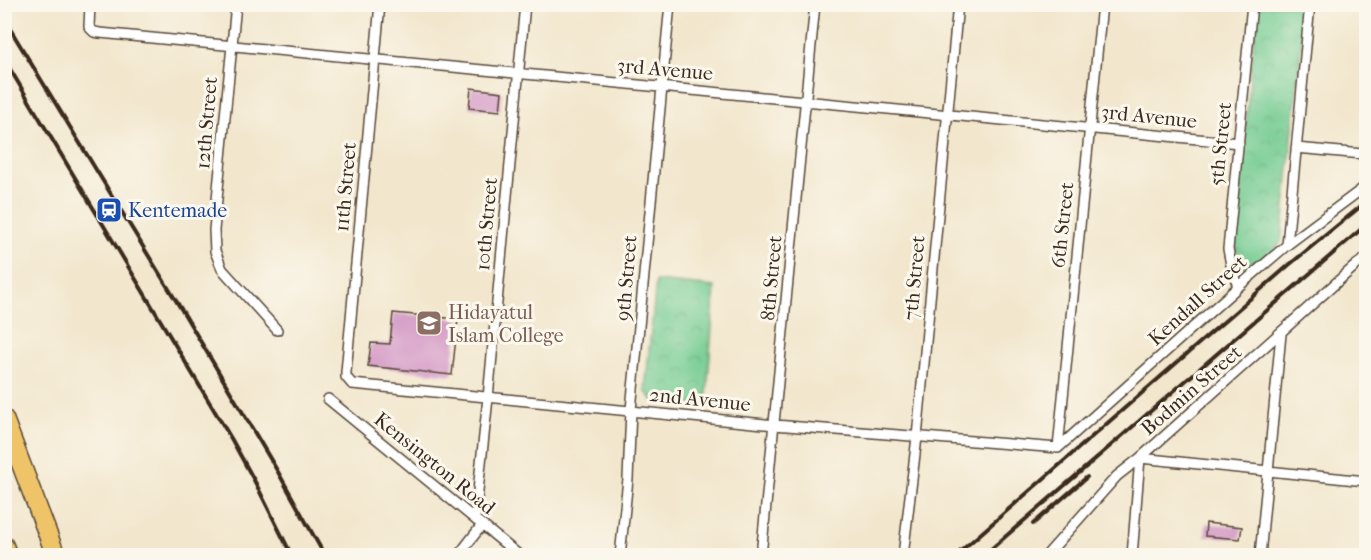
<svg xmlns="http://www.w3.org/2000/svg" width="1371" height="560" viewBox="0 0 1371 560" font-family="'IM FELL French Canon',serif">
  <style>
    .park { fill: url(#park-crowns); stroke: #567a57; stroke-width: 1.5 }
    .building { fill: #d090c2 }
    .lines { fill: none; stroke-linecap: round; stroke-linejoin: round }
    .minor-casing { stroke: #564638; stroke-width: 12 }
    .motorway-casing { stroke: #564638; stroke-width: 21 }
    .minor { stroke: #fff; stroke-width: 9 }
    .motorway { stroke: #efc469; stroke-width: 18 }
    .rail { stroke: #3b2a1e; stroke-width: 4 }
    .labels { text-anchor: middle; stroke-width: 6; stroke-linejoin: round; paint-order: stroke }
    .street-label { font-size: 20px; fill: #3b2a1e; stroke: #fbf7ec }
    .transit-label { font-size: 20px; fill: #164399; stroke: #fbf7ec; text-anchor: start }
    .education-label { font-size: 20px; fill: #785e54; stroke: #fbf7ec; text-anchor: start }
  </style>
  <defs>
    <pattern id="park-crowns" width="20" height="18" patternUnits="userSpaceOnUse" patternTransform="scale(1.5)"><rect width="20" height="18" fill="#72cb90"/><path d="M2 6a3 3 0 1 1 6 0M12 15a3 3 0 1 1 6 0" fill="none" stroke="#64ae7c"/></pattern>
  </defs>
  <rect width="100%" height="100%" fill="#fbf7ec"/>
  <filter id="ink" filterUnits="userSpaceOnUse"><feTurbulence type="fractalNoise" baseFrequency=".0167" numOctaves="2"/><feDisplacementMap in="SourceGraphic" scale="12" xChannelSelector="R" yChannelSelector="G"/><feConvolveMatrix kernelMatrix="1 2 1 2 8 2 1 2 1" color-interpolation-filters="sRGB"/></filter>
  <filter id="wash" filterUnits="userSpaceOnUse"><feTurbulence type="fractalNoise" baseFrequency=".008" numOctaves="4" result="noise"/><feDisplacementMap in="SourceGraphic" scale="24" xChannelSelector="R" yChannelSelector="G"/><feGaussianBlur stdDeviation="1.35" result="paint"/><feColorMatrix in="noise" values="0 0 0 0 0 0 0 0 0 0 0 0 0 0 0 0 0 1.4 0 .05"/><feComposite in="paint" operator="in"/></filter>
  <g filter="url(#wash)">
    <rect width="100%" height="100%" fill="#f2e6cc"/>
    <path class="park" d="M1257,5h48l-23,234c-3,8 -9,13 -16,18 -3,3 -7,8 -11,10 -18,9 -20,-19 -20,-29z
      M656,281l59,6 -9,119 -52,-5 -9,-10z"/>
    <g id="blocks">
      <path class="building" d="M471,88l31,4 -2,19 -31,-3z
        M393,313l65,6 -6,56 -84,-9 3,-23 19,1z
        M1206,523l36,4 -2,12 -35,-3z"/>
    </g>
  </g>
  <g filter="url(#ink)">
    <use href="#blocks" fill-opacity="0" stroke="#564638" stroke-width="1.5"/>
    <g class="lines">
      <g class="minor-casing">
        <path id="minor" d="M90,4l-1,23 5,5 6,1 1139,110
          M236,4l-22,226 1,21 7,18 55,61
          M380,4l-34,368v5l6,7 423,41 283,23
          M1296,148l67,6 3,2
          M1287,245l23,-241
          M1238,287l-7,-22 -3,-16 24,-245
          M328,399l192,157
          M1058,448l44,-444
          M1058,448l180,-161 49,-42 79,-59
          M475,519l13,-121 37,-394
          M458,556l24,-31
          M620,556l8,-77 3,-69 39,-406
          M761,556l54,-552
          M903,556l14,-119 41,-433
          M1046,556l71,-80 23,-18 215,-192 11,-8
          M1132,556l8,-98 226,23
          M1260,556l21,-222"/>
      </g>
      <g class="motorway-casing">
        <path id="motorway" d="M4,419l52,137
          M4,546l4,10"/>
      </g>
      <use href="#minor" class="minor"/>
      <use href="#motorway" class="motorway"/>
      <path class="rail" d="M4,19l182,298 92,155 47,84
        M4,59l228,381 23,42 37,74
        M1033,524l54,-47
        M955,556l334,-291 77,-63
        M983,556l383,-331"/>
    </g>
  </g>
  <defs>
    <g id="station-square" transform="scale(1.35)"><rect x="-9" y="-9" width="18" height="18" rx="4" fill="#1a4fb4" stroke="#fbf7ec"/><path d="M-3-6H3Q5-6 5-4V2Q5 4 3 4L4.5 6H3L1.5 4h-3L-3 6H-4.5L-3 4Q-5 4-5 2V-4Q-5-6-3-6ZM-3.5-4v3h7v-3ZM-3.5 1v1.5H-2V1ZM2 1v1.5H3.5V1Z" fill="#fff"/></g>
    <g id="school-square" transform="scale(1.35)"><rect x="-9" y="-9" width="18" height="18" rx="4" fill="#8d6e63" stroke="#fbf7ec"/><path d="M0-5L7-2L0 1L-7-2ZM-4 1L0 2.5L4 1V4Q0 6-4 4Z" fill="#fff"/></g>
  </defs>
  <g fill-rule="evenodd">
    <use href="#station-square" x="109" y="210"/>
    <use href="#school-square" x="429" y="323"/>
  </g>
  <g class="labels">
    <g class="street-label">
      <text transform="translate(665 69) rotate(5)" y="7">3rd Avenue</text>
      <text transform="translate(1149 116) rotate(6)" y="7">3rd Avenue</text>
      <text transform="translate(206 123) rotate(-85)" y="7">12th Street</text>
      <text transform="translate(1220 144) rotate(-84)" y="7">5th Street</text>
      <text transform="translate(345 187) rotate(-85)" y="7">11th Street</text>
      <text transform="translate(486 224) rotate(-85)" y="7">10th Street</text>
      <text transform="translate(1062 225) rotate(-84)" y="7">6th Street</text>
      <text transform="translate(626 278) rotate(-85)" y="7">9th Street</text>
      <text transform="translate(771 278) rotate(-85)" y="7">8th Street</text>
      <text transform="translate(914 278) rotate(-85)" y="7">7th Street</text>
      <text transform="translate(1197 300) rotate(-42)" y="7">Kendall Street</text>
      <text transform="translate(1191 390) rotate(-41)" y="7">Bodmin Street</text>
      <text transform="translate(700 399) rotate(6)" y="7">2nd Avenue</text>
      <text transform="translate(435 463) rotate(39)" y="7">Kensington Road</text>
    </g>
    <g class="transit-label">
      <text x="128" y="217">Kentemade</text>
    </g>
    <g class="education-label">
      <text x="448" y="319">Hidayatul<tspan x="448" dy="23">Islam College</tspan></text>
    </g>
  </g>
  <rect width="1371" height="560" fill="none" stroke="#fbf7ec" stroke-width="24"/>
</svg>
